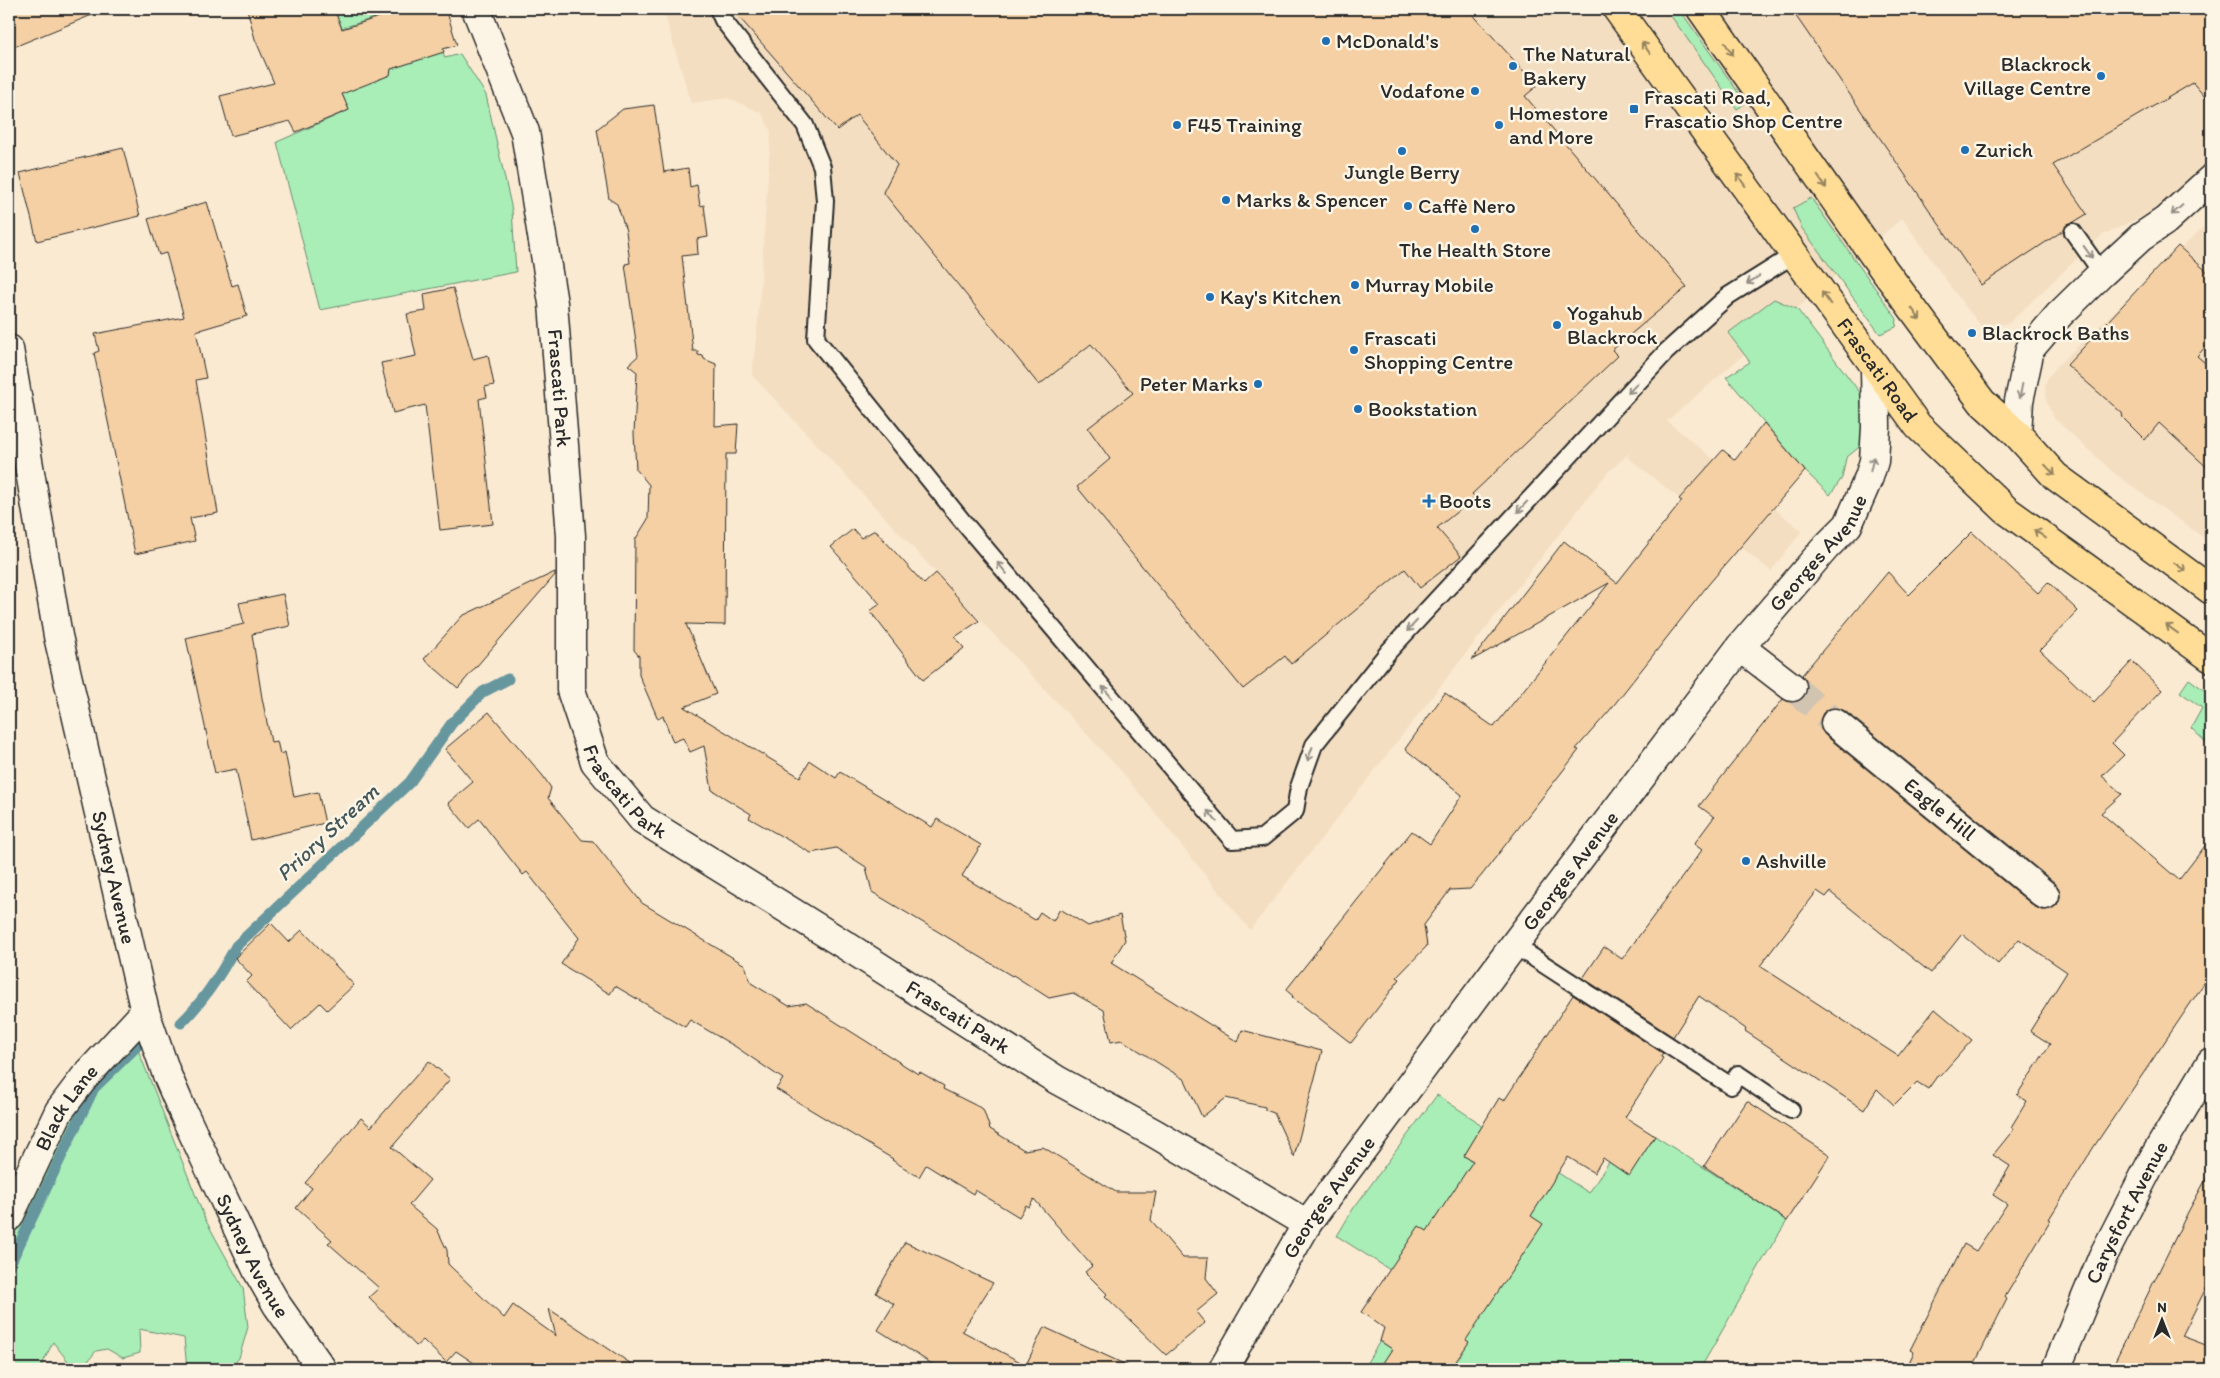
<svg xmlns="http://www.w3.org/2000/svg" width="2220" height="1378" viewBox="0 0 2220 1378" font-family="Itim,sans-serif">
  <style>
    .built { fill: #f4dec1 }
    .green { fill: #a9edb7; stroke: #6a8c71 }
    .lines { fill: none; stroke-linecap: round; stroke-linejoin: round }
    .stream { stroke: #66969e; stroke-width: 11 }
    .building { fill: #f4d0a4; stroke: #2b2b2b; fill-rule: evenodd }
    .street-tunnel { stroke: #d1c4b1; stroke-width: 28; stroke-dasharray: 28 14; stroke-linecap: butt }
    .lane-casing { stroke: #2b2b2b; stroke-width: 20 }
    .street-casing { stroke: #2b2b2b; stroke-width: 31 }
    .secondary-casing { stroke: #2b2b2b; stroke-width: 31 }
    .highway-casing { stroke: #2b2b2b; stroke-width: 31 }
    .lane { stroke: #fcf5e5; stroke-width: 16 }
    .street { stroke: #fcf5e5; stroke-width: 28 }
    .secondary { stroke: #fcf5e5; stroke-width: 28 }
    .highway { stroke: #ffdd96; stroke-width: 28 }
    .oneway { stroke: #958460 }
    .oneway2 { stroke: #949088 }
    .poi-dot { fill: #1f6fb2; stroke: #fcf5e5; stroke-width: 2 }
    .labels { text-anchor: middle; stroke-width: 5; stroke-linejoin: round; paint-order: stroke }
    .poi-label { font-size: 21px; fill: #2b2b2b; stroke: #fcf5e5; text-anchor: start }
    .street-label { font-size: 21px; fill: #2b2b2b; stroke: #fcf5e5 }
    .water-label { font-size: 22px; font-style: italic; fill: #44585b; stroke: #fcf5e5 }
  </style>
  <rect width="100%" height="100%" fill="#faead2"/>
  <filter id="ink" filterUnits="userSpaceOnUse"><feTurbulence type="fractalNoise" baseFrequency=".02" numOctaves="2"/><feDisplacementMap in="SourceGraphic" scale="10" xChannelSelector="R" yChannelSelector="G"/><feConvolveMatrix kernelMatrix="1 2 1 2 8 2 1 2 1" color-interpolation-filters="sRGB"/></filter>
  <g filter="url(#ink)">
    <path class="built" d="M663,9h1548v176l-109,50 -93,88 -22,4 -6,-1 -26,-33 -53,-75 -235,203 135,110 -31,40 -144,-114 5,-6 -25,22 -357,457 -129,-159 -369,-396 6,-55 13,-188 -9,-19 -34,-15 -37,5z
      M2211,220v323l-96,-69 -61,-56 -7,-15 -2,-16 3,-10 9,-11z"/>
    <path class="green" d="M334,9h70l-62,19z
      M1666,9h13l67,94 -9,6z
      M443,52l2,6 15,-4 26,41 26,115 4,62 -196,38 -43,-168 72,-32 -9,-21 32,-13 6,4 11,-5 2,-6z
      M1811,198l86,121 -1,8 -16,7 -79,-107 -8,-19z
      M1774,299l23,10 64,85 3,15 -1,35 -17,14 -4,20 -12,17 -25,-24 -79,-94 24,-15 -22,-29z
      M2189,679l22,16v52l-20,-19 11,-20 -22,-16z
      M133,1037l72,182 38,69 5,39 -9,31 -9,11h-43l-3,-31 -45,-9 1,24 -17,5 -16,-9 -11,2 -14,18h-8l-21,-27 -13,27h-31v-127l45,-106z
      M1437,1095l38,25 7,7 -18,29 76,45 17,-29 32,21 20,-31 20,13 26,-39 132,85c-31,48 -58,99 -87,148h-249l17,-27 -31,-21 9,-15 -109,-70 16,-27z
      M1380,1341l14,9 -13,16 5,3h-23z"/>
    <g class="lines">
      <path class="stream" d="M181,1023c23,-22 40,-49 55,-77l174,-164 42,-59 31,-31 25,-13
        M9,1266l85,-178 43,-42"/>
    </g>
    <path class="building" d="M9,9h95v1l-95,39z
      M247,9h87l8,20 62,-20h42l11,36 -14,4 1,3 -53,17 -1,6 -48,19 7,16 -53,22 -6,-11 -59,15 -11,-40 54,-13 -19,-44z
      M732,9h736l69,77 -12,10 162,191 -75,63 6,6 -146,138 3,3 -38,31 24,28 -41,32 -15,-19 -114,95 -6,-8 -42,33 -166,-202 33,-28 -22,-31 45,-35 -42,-49 -52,41 -156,-193 14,-27 -40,-50 -20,15z
      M1791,9h420v95l-18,-21 -140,82 34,49 -13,8 -6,2 -4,6 -83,55z
      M654,105l10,67 24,-4 2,19 7,-2 3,21 4,-1 4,32 -11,2 1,15 -16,2 11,95h5v4l5,1 1,3 12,5 -1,62 23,-2 -2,30h-10l-1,171 -39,-1 30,70 -32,13 116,70 10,-16 26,17 4,-6 92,55 5,-8 44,26 -19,31 73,44 5,-8 13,9 7,-12 28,17 32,-11 5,25 -14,23 127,79 4,-12 80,21 -28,106 -20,-44 -9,-3v-3l-39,-9 -24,19 -17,-37 -63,-40 -11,2 -7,-32 -31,-17 -24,5 -36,-23 -1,1 -140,-84 -6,-25 -14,-9 -16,-10 -25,5 -62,-35 2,-4 -39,-24 -8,-44 -14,6 -7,-14 -10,4 -10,-26 -5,3 -19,-44v-19l-5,-6 1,-110 13,-21 1,-34 -13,-16 -2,-35 3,-62 -9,-7 10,-9 -13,-92 5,-1 -4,-32 -9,-27 -8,-5 -12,-70 26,-20z
      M123,148l17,68 -103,25 -17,-68z
      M207,202l25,84 6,-2 9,32 -51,15 10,47 -10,2 22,133 -28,5 5,23 -60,13 -41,-201 5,-2 -4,-17 89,-17 -18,-64 -7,2 -11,-36z
      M2178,246l33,29v66l-14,15 14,12v103l-52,-48 -14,17 -22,-22 -1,-5 -55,-48z
      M453,288l20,71 15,-4 6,30 -9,2 2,10 -8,2 14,125 -53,6 -15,-125 -32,8 -12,-50 35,-7 -9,-42 19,-3 -2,-17z
      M1764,423l41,48 -97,114 -98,125 -34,39 3,1 -97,125 -12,14 -20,1 -26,35 3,21 -30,31 3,2 -49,64 -59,-46 1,-1 -7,-6 126,-159 18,13 32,-49 -57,-46 40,-56 49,34 115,-144 -137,77 92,-119 53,42 65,-82 -3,-2 44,-49 12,10z
      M853,529l8,9 14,-8 49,54 12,-11 43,48 -24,16 9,11 -41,32 -53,-69 10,-7 -49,-57z
      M1972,532l66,61 10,-11 30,29 -38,39 54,52 38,-41 30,29 -50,53 12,12 -22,21 20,18 -21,19 78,67 32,-42v135l-116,172 -46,74 2,1 -46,77 2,2 -35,70h-66l8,-17 -4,-2 54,-106 12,7 31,-47 -14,-9 17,-29 -17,-11 21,-26 -3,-2 16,-26 -10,-6 33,-51 -20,-13 37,-59 -48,-33 -21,25 -36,-30 -31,39 -101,-81 -4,5 -9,-6 -57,75 138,90 37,-47 37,31 -32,36 -2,-1 -10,14 -11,-7 -23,23 -17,-16 -13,21 -119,-79 1,-2 -47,-33 -26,41 -90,-59 21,-31 18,12 80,-109 -8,-6 20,-27 -15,-11 84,-107 7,3h7l7,-5 3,-8v-7l-5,-7 86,-103 21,23zM1830,708h8l7,3 210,172 4,6 1,8 -3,8 -6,4 -8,1 -8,-3 -210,-172 -5,-7v-8l3,-7z
      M555,572v3l-97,113 -34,-29 38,-43z
      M283,594l7,32 -38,8 10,64 9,44 6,-1 3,13 5,-2 9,45 24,-5 7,31 -74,17 -15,-71 -21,4 -29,-135 58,-14 -5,-21z
      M489,712l54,64 8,12 -3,10 34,42 11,1 49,62 103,62 6,18 38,23 17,-3 112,71 2,-2 24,14 -1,3 40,20 7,20 34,21 19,-3 73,45h40l-5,28 32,38h25l-2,20 12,16 -22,18 9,11 -39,32 -61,-59 2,-2 -22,-22 7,-6 -58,-67 -5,8 -3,-2 -7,12 -44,-27 -2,4 -47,-29 -7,12 -27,-17 1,-1 -117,-70 7,-10 -47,-32 -46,-27 -5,7 -70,-41 -5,8 -49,-30 18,-26 -52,-66 -4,3 -44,-56 -10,9 -21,-25 25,-21 -28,-33z
      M271,923l18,19 13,-12 52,55 -27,25 -7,-7 -29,27 -45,-48 6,-6 -17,-18z
      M1573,995l90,58 -2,4 2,1 -38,59 30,19 -26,40 -26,-18 -9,15 -26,-16 -37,59 12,8 -77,116 3,2 -18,27h-72l13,-20 -12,-8 4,-13 -23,-16 58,-86 8,5 46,-70 -9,-5 35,-58 5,3z
      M429,1061l21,18 -58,68 38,33 -21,25 28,24 10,21 1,14 56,54 9,-13 43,31 -7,-27 90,60h-156l-27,-18 -10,11 -23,-22 -7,6 -47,-49 10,-9 -51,-45 4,-3 -36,-32 16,-20 -7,-5 56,-65 10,9z
      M1747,1101l83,54 -43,66 -83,-55z
      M2211,1170v108l-29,58 29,11v22h-100l77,-157z
      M905,1242l88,41 -31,48 64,34 18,-38 91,42h-195l-62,-39 16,-26 -18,-11z"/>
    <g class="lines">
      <path class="street-tunnel" d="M1792,687l43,36"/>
      <g class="lane-casing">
        <path id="lane" d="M718,9l5,11 82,105 17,42 3,34 -9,138 148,184 268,317 30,-2 33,-27 4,-24 15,-42 75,-94 277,-299 62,-56 67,-42
          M2073,232l29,41
          M1514,945l217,141 7,-12 53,36"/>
      </g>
      <g class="street-casing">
        <g id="street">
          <path id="s1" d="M476,9l49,123 28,171 18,233v154l24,72 47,57 203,126 212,135 97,53 153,91"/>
          <path id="s2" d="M9,349l49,287 87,376 22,63 16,37 75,160 19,33 45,64"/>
          <path d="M1740,647l52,40"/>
          <path id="s3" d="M1835,723l210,172"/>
          <path id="s4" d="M9,1217l50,-106 25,-33 61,-66"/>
          <path id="s5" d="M1223,1369l84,-145 207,-279 226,-298 86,-100 22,-22 21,-48 5,-16 2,-34 -1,-60"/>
        </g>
      </g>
      <g class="secondary-casing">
        <g id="secondary">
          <path d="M2017,434l2,-33 11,-52 29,-34 43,-42 39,-36 24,-16 46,-42"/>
          <path id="s6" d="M2056,1369l47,-113 50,-97 58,-97"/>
        </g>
      </g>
      <g class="highway-casing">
        <g id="highway">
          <path id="s7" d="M1617,9l301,417 88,84 205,148"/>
          <path d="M1701,9l183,261 98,132 35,32 38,42 156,114"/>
        </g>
      </g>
      <use href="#lane" class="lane"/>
      <use href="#street" class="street"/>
      <use href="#secondary" class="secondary"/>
      <use href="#highway" class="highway"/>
    </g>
    <defs><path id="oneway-shaft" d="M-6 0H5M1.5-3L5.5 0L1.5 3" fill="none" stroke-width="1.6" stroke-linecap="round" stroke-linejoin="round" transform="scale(1.25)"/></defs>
    <g class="oneway">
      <use href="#oneway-shaft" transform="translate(1646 48) rotate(-126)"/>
      <use href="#oneway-shaft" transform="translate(1729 49) rotate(56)"/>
      <use href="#oneway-shaft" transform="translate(1741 180) rotate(-126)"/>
      <use href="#oneway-shaft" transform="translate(1822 182) rotate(55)"/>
      <use href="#oneway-shaft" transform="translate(1826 298) rotate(-125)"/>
      <use href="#oneway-shaft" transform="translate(1916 314) rotate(54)"/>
      <use href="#oneway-shaft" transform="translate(2050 470) rotate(47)"/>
      <use href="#oneway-shaft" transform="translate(2040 534) rotate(-144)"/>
      <use href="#oneway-shaft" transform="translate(2180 567) rotate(36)"/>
      <use href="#oneway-shaft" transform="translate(2172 629) rotate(-144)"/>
    </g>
    <g class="oneway2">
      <use href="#oneway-shaft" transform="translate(2177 210) rotate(139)"/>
      <use href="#oneway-shaft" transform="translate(2088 252) rotate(54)"/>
      <use href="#oneway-shaft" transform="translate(1753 280) rotate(148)"/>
      <use href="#oneway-shaft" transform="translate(1633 388) rotate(133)"/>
      <use href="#oneway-shaft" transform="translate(2021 391) rotate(101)"/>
      <use href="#oneway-shaft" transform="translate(1872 464) rotate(-77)"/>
      <use href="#oneway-shaft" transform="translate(1522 507) rotate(133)"/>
      <use href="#oneway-shaft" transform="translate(1002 568) rotate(-130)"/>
      <use href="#oneway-shaft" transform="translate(1412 626) rotate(133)"/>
      <use href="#oneway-shaft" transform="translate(1107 692) rotate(-130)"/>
      <use href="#oneway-shaft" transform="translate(1310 754) rotate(109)"/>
      <use href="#oneway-shaft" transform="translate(1212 816) rotate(-130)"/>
    </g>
  </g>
  <g class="poi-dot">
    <circle cx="1326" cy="41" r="5"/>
    <circle cx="1513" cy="66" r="5"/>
    <circle cx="2101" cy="76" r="5"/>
    <circle cx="1475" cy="91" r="5"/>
    <rect x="1629" y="104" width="10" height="10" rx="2.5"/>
    <circle cx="1177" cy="125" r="5"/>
    <circle cx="1499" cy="125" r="5"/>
    <circle cx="1965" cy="150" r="5"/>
    <circle cx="1402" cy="151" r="5"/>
    <circle cx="1226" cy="200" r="5"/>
    <circle cx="1408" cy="206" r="5"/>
    <circle cx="1475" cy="229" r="5"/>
    <circle cx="1355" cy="285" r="5"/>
    <circle cx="1210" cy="297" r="5"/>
    <circle cx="1557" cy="325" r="5"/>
    <circle cx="1972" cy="333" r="5"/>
    <circle cx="1354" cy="350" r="5"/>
    <circle cx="1258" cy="384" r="5"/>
    <circle cx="1358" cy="409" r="5"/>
    <path d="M1426.5 493.5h5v5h5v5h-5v5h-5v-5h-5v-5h5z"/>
    <circle cx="1746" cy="861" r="5"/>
  </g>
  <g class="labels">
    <g class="poi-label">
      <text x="1336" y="48">McDonald's</text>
      <text x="1523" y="61">The Natural<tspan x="1523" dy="24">Bakery</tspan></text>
      <text x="2091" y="71" text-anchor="end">Blackrock<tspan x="2091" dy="24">Village Centre</tspan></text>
      <text x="1465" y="98" text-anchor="end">Vodafone</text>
      <text x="1644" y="104">Frascati Road,<tspan x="1644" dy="24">Frascatio Shop Centre</tspan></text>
      <text x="1509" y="120">Homestore<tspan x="1509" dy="24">and More</tspan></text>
      <text x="1187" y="132">F45 Training</text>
      <text x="1975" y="157">Zurich</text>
      <text x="1402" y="179" text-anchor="middle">Jungle Berry</text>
      <text x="1236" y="207">Marks &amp; Spencer</text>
      <text x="1418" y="213">Caffè Nero</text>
      <text x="1475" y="257" text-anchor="middle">The Health Store</text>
      <text x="1365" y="292">Murray Mobile</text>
      <text x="1220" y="304">Kay's Kitchen</text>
      <text x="1567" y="320">Yogahub<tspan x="1567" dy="24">Blackrock</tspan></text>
      <text x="1982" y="340">Blackrock Baths</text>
      <text x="1364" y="345">Frascati<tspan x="1364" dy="24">Shopping Centre</tspan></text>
      <text x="1248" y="391" text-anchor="end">Peter Marks</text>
      <text x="1368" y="416">Bookstation</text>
      <text x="1439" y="508">Boots</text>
      <text x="1756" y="868">Ashville</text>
    </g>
    <g class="street-label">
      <text dy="7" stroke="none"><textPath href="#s7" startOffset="445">Frascati Road</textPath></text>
      <text dy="7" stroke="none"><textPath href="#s1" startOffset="391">Frascati Park</textPath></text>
      <text dy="7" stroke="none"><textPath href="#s5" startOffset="1012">Georges Avenue</textPath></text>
      <text dy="7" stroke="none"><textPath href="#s1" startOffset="811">Frascati Park</textPath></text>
      <text dy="7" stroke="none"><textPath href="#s3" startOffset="136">Eagle Hill</textPath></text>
      <text dy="7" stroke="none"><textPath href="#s5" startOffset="608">Georges Avenue</textPath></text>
      <text dy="7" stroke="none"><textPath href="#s2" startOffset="539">Sydney Avenue</textPath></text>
      <text dy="7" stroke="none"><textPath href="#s1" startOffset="1216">Frascati Park</textPath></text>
      <text dy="7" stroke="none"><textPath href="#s4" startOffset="124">Black Lane</textPath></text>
      <text dy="7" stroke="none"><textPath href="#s5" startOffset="202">Georges Avenue</textPath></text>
      <text dy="7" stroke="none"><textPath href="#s6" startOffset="172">Carysfort Avenue</textPath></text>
      <text dy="7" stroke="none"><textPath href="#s2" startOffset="944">Sydney Avenue</textPath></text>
    </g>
    <g class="water-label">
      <text transform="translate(327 832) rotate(-43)" y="8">Priory Stream</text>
    </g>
  </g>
  <rect width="2220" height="1378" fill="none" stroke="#fcf5e5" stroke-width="30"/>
  <rect x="15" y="15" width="2190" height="1348" fill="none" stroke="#2b2b2b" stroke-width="2" filter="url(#ink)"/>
  <g transform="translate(2162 1320)" stroke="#fcf5e5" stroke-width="4" paint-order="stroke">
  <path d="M0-4L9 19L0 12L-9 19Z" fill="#2b2b2b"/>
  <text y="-8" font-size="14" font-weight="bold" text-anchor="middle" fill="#2b2b2b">N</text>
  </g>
</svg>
